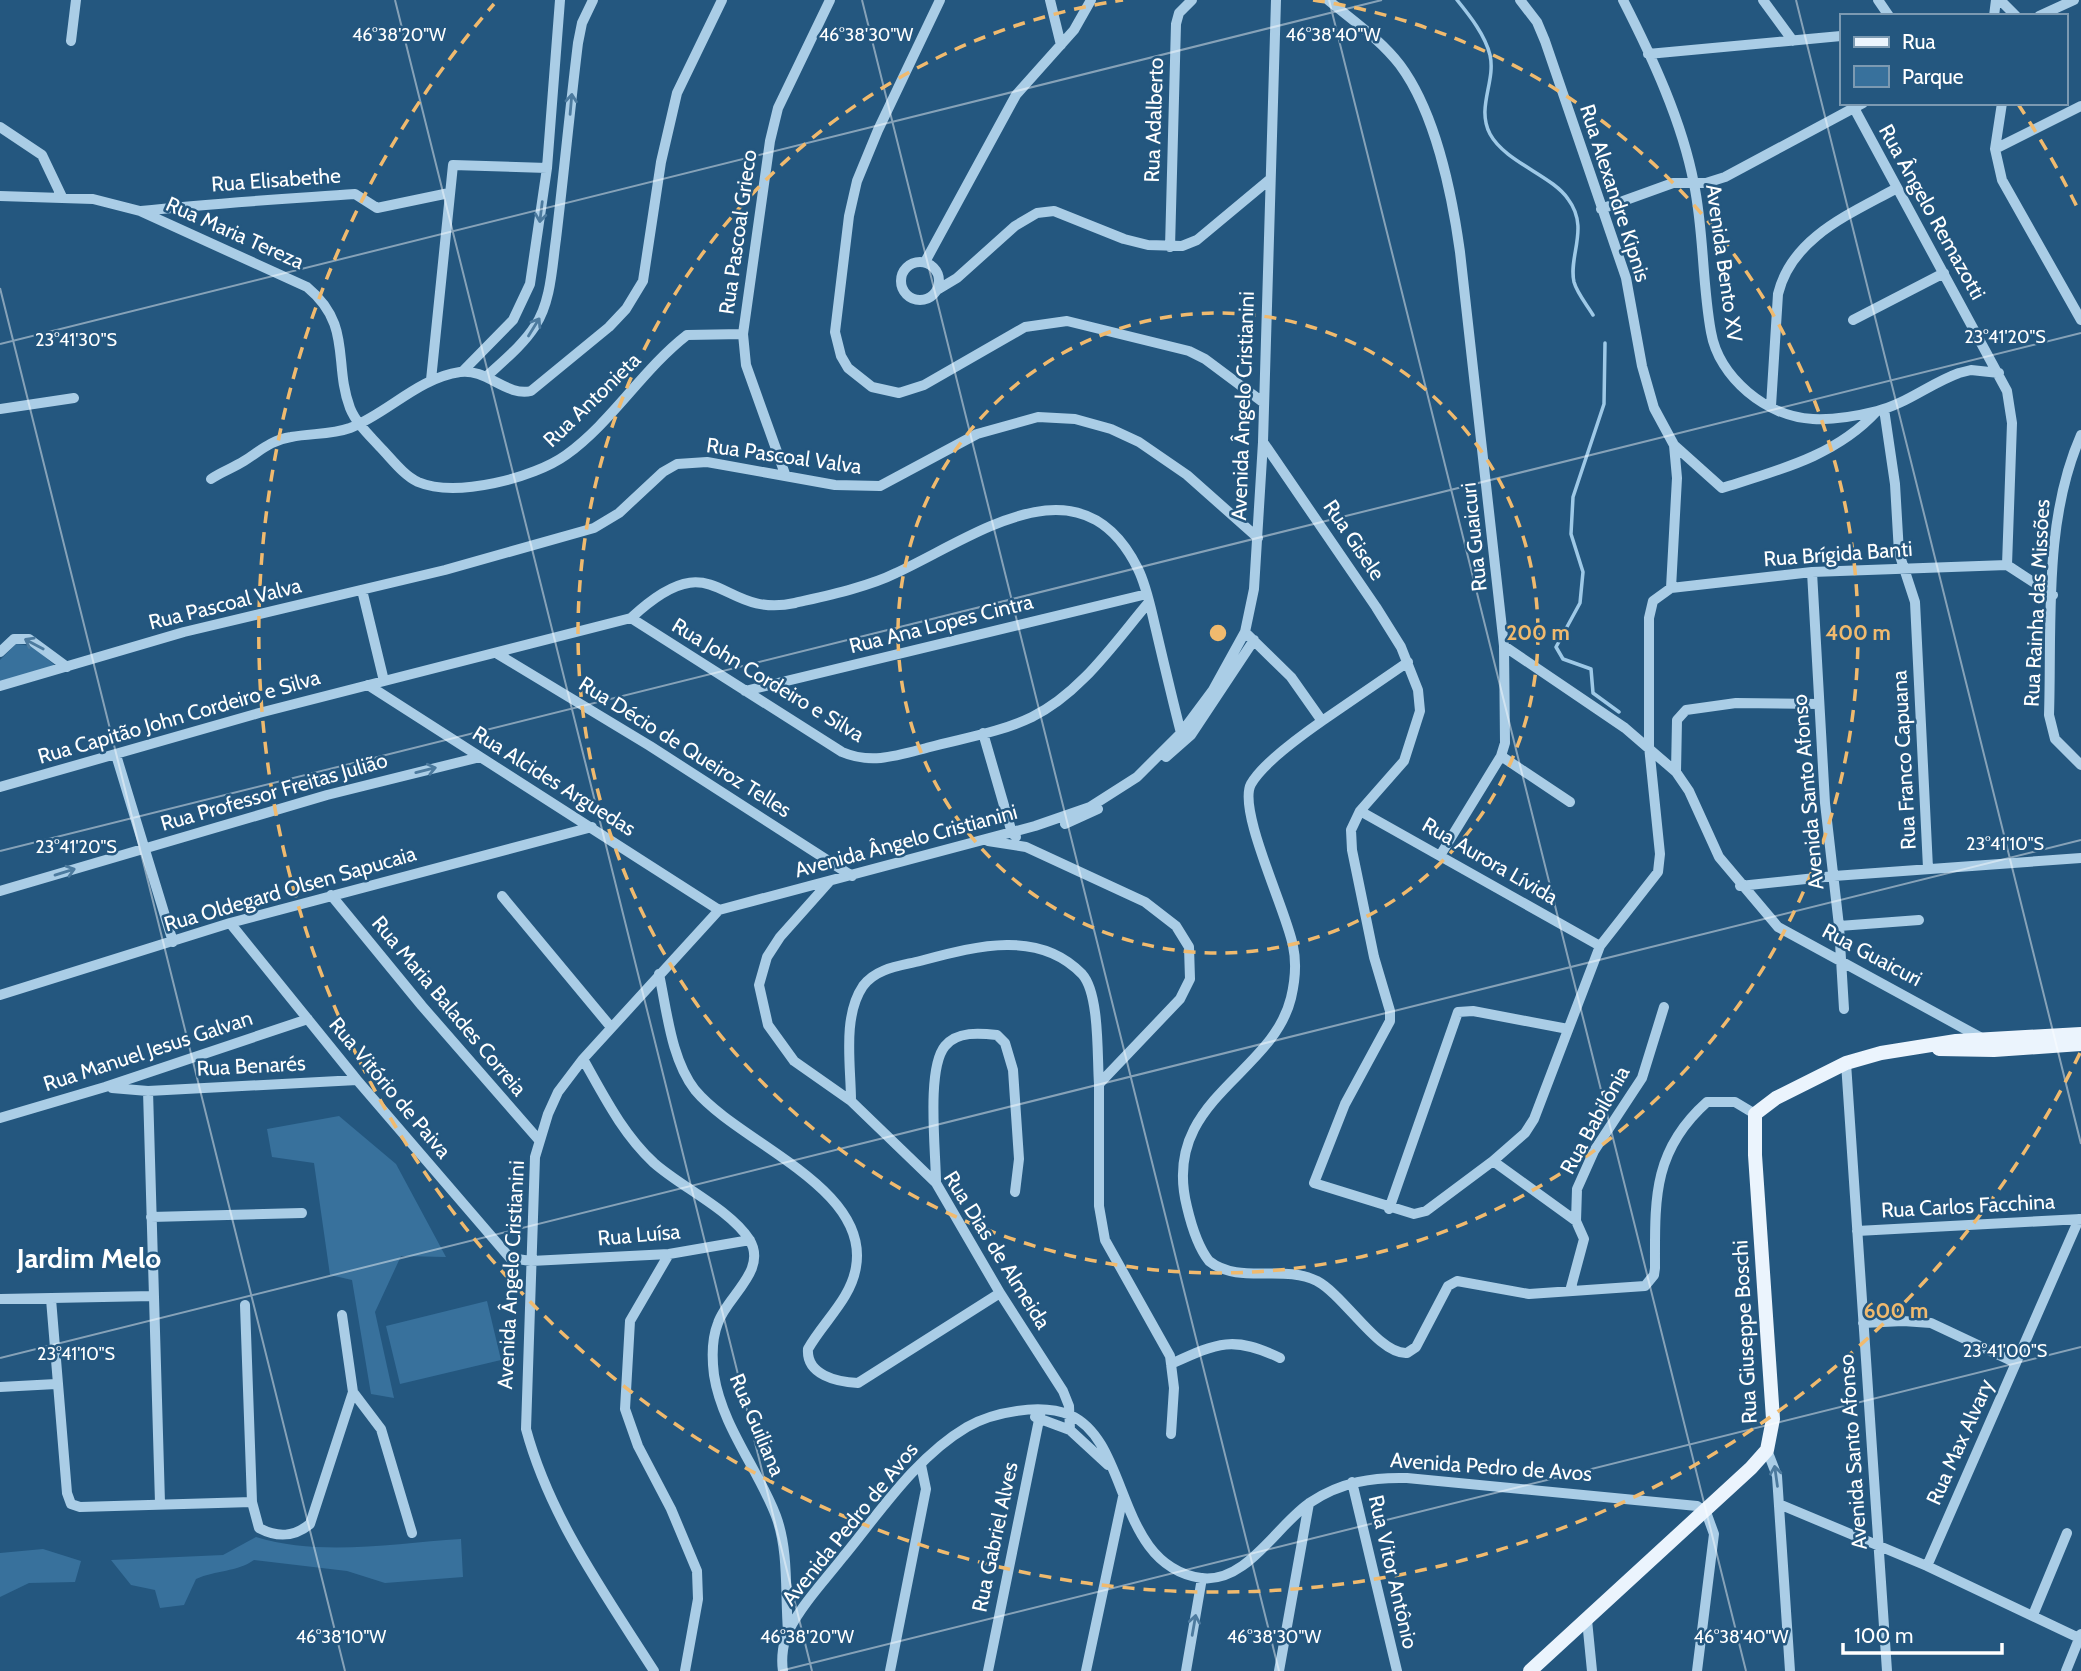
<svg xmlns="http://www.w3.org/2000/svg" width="2081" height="1671" viewBox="0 0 2081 1671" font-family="Cabin,sans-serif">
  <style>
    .green { fill: #38719c }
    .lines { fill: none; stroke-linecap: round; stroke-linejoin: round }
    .stream { stroke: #9ec9e7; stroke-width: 3.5 }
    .minor { stroke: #aacde6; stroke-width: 10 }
    .major { stroke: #ebf4fd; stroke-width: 14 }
    .oneway { stroke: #4c7a9e }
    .ticks { fill: none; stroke: #fff; stroke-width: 2; stroke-opacity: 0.45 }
    .ring { fill: none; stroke: #f0ba6e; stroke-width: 3.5; stroke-dasharray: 12 9 }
    .labels { text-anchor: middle; stroke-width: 5; stroke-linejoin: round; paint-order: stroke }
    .street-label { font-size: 21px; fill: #fff; stroke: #24577f }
    .district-label { font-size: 28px; font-weight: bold; fill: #fff; stroke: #24577f }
    .ticks-label { font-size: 18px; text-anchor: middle; fill: #fff; stroke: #24577f; stroke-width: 5; stroke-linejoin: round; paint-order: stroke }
    .centre { fill: #f0ba6e; stroke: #24577f; stroke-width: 3.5 }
    .ring-label { font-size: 21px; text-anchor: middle; font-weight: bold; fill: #f0ba6e; stroke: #24577f; stroke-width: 5; stroke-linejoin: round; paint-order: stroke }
  </style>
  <rect width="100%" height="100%" fill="#24577f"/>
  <path class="green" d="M16,644l16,2 26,22 -58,17v-25z
    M339,1116l57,48 50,93 -45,-1 -26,56 19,86 -23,-4 -19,-114 -22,-5 -16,-112 -42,-6 -5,-28z
    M487,1301l14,59 -101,24 -14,-58z
    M256,1537c65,20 139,6 205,2l2,38 -78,6 -38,-12 -93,-11c-17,12 -38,10 -58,19l-12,26 -24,3 -5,-18 -24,-5 -20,-25 112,-5z
    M43,1549l38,12 -6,21 -46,1 -29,14v-44z"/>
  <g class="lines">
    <path class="stream" d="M1457,0c13,16 28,35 33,55 6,27 -14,52 0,79 15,28 63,42 78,65 22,29 0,57 6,83 3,11 13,23 19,33
      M1605,343l-1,61 -31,93 -2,37 12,38 -3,31 -24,44 7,12 28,10 2,24 26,19"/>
    <path class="minor" d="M940,0l-62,130 -21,51 -8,35 -14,116 6,24 7,12 24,19 27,6 25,-8 101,-58 42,-6 122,30 16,8 59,44
      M1050,0l11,45
      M1328,0c24,20 53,40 72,65 35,47 52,129 60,187l44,394 121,82 51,44 13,19 30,66 59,70 209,114
      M1520,0l17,22 8,19 81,237 16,88 12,42 20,37 48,43c57,-18 114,-32 155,-77
      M1623,0c29,57 59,121 71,184 10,48 8,99 17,148 8,46 56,85 102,87 20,1 44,-3 64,-8 29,-7 54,-28 82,-38l12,-3 28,3
      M1763,0l30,41
      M1878,0l11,16
      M2000,0l16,16
      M1994,16l2,-16
      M2039,16l35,-16
      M71,41l5,-41
      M1648,54l193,-18
      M2002,103l-7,46 7,31 79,140
      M1854,108l153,283 5,32 -5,142 46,30
      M0,127l42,28 20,42
      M1995,149l86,-43
      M0,196l93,3 47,12 167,76c46,38 26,76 43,121 6,15 19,27 29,38 12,12 24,29 39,36 38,16 116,-4 148,-27 46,-33 76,-85 121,-120l56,-1
      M1601,209l72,-26h33l19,-6 138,-74
      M141,211c72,-8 143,-12 214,-17l22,14 72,-15
      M1170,247l6,-223 3,-11 13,-13
      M901 281a19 19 0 1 1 38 0a19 19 0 1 1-38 0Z
      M925,262l91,-167 58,-65 17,-30
      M937,290l20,-12 58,-52 22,-13 17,-2 70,28 24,6 34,1 15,-6 72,-60
      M1853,320l91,-47
      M463,371l50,-51 17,-36 17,-116 13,-168
      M487,376c16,-15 36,-31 48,-50 16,-24 17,-59 21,-87 8,-66 14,-131 22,-196l4,-20 11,-23
      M431,380l22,-215 94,3
      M1771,406l7,-112c14,-57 72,-80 119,-106
      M0,409l74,-11
      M1884,409l11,75 4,69 16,49 13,266
      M2081,435c-38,86 -29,188 -32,280l6,24 26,26
      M1263,442l113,165 25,40 17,43 2,21 -16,50 -44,50 -9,19 1,20 22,107 16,54v10l-45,83 -31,79 100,31 12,-3 67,-50 32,-28 9,-14 66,-173 58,-74 2,-18 -11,-108v-128l4,-17 18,-13 6,-110 -3,-33
      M785,474l-39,-109 -3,-31 27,-193 8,-33 52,-108
      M211,479c10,-7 22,-11 33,-18 16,-10 27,-21 47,-24 20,-4 40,-2 59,-9 38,-15 68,-50 110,-56 26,-4 47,25 71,19l78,-64 17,-18 17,-28 18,-119 16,-69 45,-93
      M1812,572l13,231 14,123 5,83
      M1671,588l141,-16 195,-7
      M362,590l22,91
      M631,618c86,-80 87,2 164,-15 30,-7 73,-16 101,-30 77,-35 185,-120 242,-4 9,18 13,41 18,61 8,34 16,68 25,103
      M1245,632l46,45 31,44c-20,14 -60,43 -71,63 -14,26 36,128 42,162 4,18 2,35 -2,52 -19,78 -131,102 -104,209 4,17 11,40 22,54 30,24 74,3 108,20 28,15 62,74 90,72l9,-6 32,-61 9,-5 72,13 116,-8 9,-11 1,-7c0,-68 -3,-117 52,-166h28l20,12
      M0,652l14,-13h15l38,28
      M496,653l154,93 202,130
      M368,685l351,225
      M0,686l184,-54 261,-62 149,-42 25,-15 44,-41 14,-8 30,-2 128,23 45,1 97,-52 61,-17 37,2 36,10 28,13 48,33 71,63
      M745,691l402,-97
      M1322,721l86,-59
      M983,733l29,100 4,4
      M116,755l57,187
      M1501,756l69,46
      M1166,757l25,-22 63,-95
      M1676,772l1,-52 9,-10 50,-7 83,1
      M0,787l259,-74 372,-95 211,134c30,13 57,3 88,-5 34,-9 71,-15 102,-30 49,-24 83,-75 117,-115
      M1360,811l240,135
      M1065,824l33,-15
      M988,841l38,6 119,55 31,24 13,21 1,32 -10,20 -81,85v122l6,34 65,116 4,32 -3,46
      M1441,854l60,-98 4,-13 -1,-97
      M829,882l-49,55 -13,20 -8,28 9,40 26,36 57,40 85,82 64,110 63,98 6,15 1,24
      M1740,886l94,-10 247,-18
      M0,891l327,-96 153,-38
      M331,895l91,111 116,133
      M502,896l108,130
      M230,923l127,157 153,178 21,3 138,-7 81,-14
      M1839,926l80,-6
      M659,974c8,37 12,85 36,116 44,53 175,97 161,177 -5,32 -33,55 -48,82 -2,26 29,33 50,34l142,-90
      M0,995l230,-72 362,-96
      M583,1059c21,37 39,74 71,104 27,24 75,46 95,76 20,31 -23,58 -31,84 -6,15 -6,36 -4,52 8,51 44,94 62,141 13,35 9,78 12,115
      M1846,1063l41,608
      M112,1088l36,3 209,-11
      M148,1091l12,412
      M851,1101c0,-35 -9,-84 12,-115 13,-18 37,-20 57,-25 53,-14 118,-33 162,13 18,20 15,83 17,110
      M0,1118l105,-31 203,-68
      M1493,1161l83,60
      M936,1183c0,-31 -10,-114 9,-137 12,-15 35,-13 52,-11l8,8 8,27 6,89 -4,33
      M1389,1209l69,-197 15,-1 95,18
      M151,1217l151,-4
      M1857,1231l224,-12
      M669,1254l-39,67 -5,88 13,37 33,63 26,62 1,28 -13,72
      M1570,1291l14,-52 -8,-18 1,-32 17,-38 48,-73 22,-71
      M0,1299l154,-3
      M51,1299l16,194 4,11 9,3 172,-5
      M245,1305l7,197 7,26c19,10 35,9 51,-4l43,-132
      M342,1315l11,77 28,37 31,104
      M1863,1323l40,-2 28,2 85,40
      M1171,1364c46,-21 62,-29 109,-6
      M0,1387l56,-3
      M1035,1417l35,13 38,35
      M1767,1450l10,26 13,195
      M1352,1482l45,189
      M1779,1504l148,62 152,72
      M1927,1566l152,-347
      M2033,1615l34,-82
      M1587,1620l5,51
      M654,1671c-49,-77 -104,-153 -128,-242l9,-272 13,-43 10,-22 25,-33 136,-149 316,-84 55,-19 47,-30 44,-44 32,-43 32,-58 9,-43 9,-147 13,-442
      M783,1671c-2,-13 0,-30 6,-41 14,-27 36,-50 54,-73 37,-45 73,-100 124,-130 26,-15 74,-24 103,-12 61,27 45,150 131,163 46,6 77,-55 110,-76 30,-20 62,-25 96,-24l290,28 9,6 8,22 -17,137
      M890,1671l36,-182 -5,-24
      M988,1671l53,-261
      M1086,1671l37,-174
      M1186,1671l16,-93
      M1279,1671l30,-168
      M2066,1671l15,-37"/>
    <path class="major" d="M1939,1049l55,1 87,-6
      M1530,1671l221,-203 16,-18 6,-31 -18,-264v-41l21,-16 70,-35 35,-10 75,-12 125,-7"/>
  </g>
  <defs><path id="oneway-shaft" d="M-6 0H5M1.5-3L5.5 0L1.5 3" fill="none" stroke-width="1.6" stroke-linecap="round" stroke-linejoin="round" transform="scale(1.75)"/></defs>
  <g class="oneway">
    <use href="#oneway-shaft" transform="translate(571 104) rotate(-85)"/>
    <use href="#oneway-shaft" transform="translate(541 212) rotate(97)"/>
    <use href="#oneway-shaft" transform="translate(534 327) rotate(-58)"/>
    <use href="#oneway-shaft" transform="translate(34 644) rotate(-152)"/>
    <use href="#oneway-shaft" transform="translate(426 770) rotate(-14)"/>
    <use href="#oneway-shaft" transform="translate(65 872) rotate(-17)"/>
    <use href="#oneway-shaft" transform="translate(1776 1476) rotate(-98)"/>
    <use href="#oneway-shaft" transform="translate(1194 1625) rotate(-80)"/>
  </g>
  <path class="ticks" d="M395,0l417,1671M862,0l417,1671M1329,0l417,1671M1796,0l285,1144M0,288l345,1383M0,344l1382,-344M0,851l2081,-518M0,1358l2081,-518M780,1671l1301,-324"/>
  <g class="ring">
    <circle cx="1218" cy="633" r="320"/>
    <path d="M1313 0A640 640 0 1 1 1123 0"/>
    <path d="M2080 1053A959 959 0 1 1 494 4M2018 104A959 959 0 0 1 2080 213"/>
  </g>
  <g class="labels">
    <g class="street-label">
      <text transform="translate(1154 120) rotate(-88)" y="7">Rua Adalberto</text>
      <text transform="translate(276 180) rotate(-4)" y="7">Rua Elisabethe</text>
      <text transform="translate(1615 193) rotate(72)" y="7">Rua Alexandre Kipnis</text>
      <text transform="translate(1932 212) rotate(61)" y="7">Rua Ângelo Remazotti</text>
      <text transform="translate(738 232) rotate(-82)" y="7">Rua Pascoal Grieco</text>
      <text transform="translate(235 233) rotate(24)" y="7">Rua Maria Tereza</text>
      <text transform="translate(1724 263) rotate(82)" y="7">Avenida Bento XV</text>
      <text transform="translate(592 400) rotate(-44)" y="7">Rua Antonieta</text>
      <text transform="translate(1243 406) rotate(-88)" y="7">Avenida Ângelo Cristianini</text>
      <text transform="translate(784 456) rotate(8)" y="7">Rua Pascoal Valva</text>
      <text transform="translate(1474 537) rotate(-96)" y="7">Rua Guaicuri</text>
      <text transform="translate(1354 540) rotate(56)" y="7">Rua Gisele</text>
      <text transform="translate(1838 554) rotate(-4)" y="7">Rua Brígida Banti</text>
      <text transform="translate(2037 603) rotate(-87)" y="7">Rua Rainha das Missões</text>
      <text transform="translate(225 604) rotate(-14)" y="7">Rua Pascoal Valva</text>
      <text transform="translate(941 624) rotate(-14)" y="7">Rua Ana Lopes Cintra</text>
      <text transform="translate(768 680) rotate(31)" y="7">Rua John Cordeiro e Silva</text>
      <text transform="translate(179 717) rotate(-16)" y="7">Rua Capitão John Cordeiro e Silva</text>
      <text transform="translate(685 747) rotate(32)" y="7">Rua Décio de Queiroz Telles</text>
      <text transform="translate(1904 760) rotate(-93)" y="7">Rua Franco Capuana</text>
      <text transform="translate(554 781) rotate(32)" y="7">Rua Alcides Arguedas</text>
      <text transform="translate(274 792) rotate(-16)" y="7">Rua Professor Freitas Julião</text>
      <text transform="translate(1808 792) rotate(-95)" y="7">Avenida Santo Afonso</text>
      <text transform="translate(906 841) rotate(-15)" y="7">Avenida Ângelo Cristianini</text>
      <text transform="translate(1490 861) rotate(30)" y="7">Rua Aurora Lívida</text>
      <text transform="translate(290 889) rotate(-16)" y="7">Rua Oldegard Olsen Sapucaia</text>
      <text transform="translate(1872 955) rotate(28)" y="7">Rua Guaicuri</text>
      <text transform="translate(449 1006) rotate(50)" y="7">Rua Maria Balades Correia</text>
      <text transform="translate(148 1051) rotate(-18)" y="7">Rua Manuel Jesus Galvan</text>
      <text transform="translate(251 1066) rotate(-3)" y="7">Rua Benarés</text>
      <text transform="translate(390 1088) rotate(50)" y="7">Rua Vitório de Paiva</text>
      <text transform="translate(1595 1120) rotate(-61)" y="7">Rua Babilônia</text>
      <text transform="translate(1968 1206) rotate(-3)" y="7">Rua Carlos Facchina</text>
      <text transform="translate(639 1235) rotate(-5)" y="7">Rua Luísa</text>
      <text transform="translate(997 1250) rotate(58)" y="7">Rua Dias de Almeida</text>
      <text transform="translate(511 1275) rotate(-87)" y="7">Avenida Ângelo Cristianini</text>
      <text transform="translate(1745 1332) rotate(-93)" y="7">Rua Giuseppe Boschi</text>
      <text transform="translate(757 1425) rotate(67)" y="7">Rua Guiliana</text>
      <text transform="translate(1960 1442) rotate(-66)" y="7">Rua Max Alvary</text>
      <text transform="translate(1853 1452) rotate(-94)" y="7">Avenida Santo Afonso</text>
      <text transform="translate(1491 1467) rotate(4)" y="7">Avenida Pedro de Avos</text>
      <text transform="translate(850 1524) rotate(-51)" y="7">Avenida Pedro de Avos</text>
      <text transform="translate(995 1537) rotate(-78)" y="7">Rua Gabriel Alves</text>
      <text transform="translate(1393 1572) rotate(77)" y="7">Rua Vitor Antônio</text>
    </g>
    <g class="district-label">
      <text x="89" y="1268">Jardim Melo</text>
    </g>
  </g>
  <g class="ticks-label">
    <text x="399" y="41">46°38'20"W</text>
    <text x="866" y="41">46°38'30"W</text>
    <text x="1333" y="41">46°38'40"W</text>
    <text x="2005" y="343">23°41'20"S</text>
    <text x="76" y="346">23°41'30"S</text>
    <text x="2005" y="850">23°41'10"S</text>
    <text x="76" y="853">23°41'20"S</text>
    <text x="2005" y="1357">23°41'00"S</text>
    <text x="76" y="1360">23°41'10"S</text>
    <text x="341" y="1643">46°38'10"W</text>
    <text x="807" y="1643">46°38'20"W</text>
    <text x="1274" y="1643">46°38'30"W</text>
    <text x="1741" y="1643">46°38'40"W</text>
  </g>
  <circle cx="1218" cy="633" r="10" class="centre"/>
  <g class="ring-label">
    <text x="1538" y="640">200 m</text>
    <text x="1858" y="640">400 m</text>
    <text x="1896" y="1318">600 m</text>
  </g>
  <rect x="1840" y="14" width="228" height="91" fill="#24577f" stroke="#7c9ab2" stroke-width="2"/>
  <rect x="1854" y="37" width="35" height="10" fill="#ebf4fd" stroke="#7c9ab2" stroke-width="2"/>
  <text x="1902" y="49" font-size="21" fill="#ffffff">Rua</text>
  <rect x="1854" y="66" width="35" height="21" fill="#38719c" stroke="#7c9ab2" stroke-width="2"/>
  <text x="1902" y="84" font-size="21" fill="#ffffff">Parque</text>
  <path d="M1843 1643v10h159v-10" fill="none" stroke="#ffffff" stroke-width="3.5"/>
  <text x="1854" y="1643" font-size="21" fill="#ffffff" stroke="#24577f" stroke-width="5" paint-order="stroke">100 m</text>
</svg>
